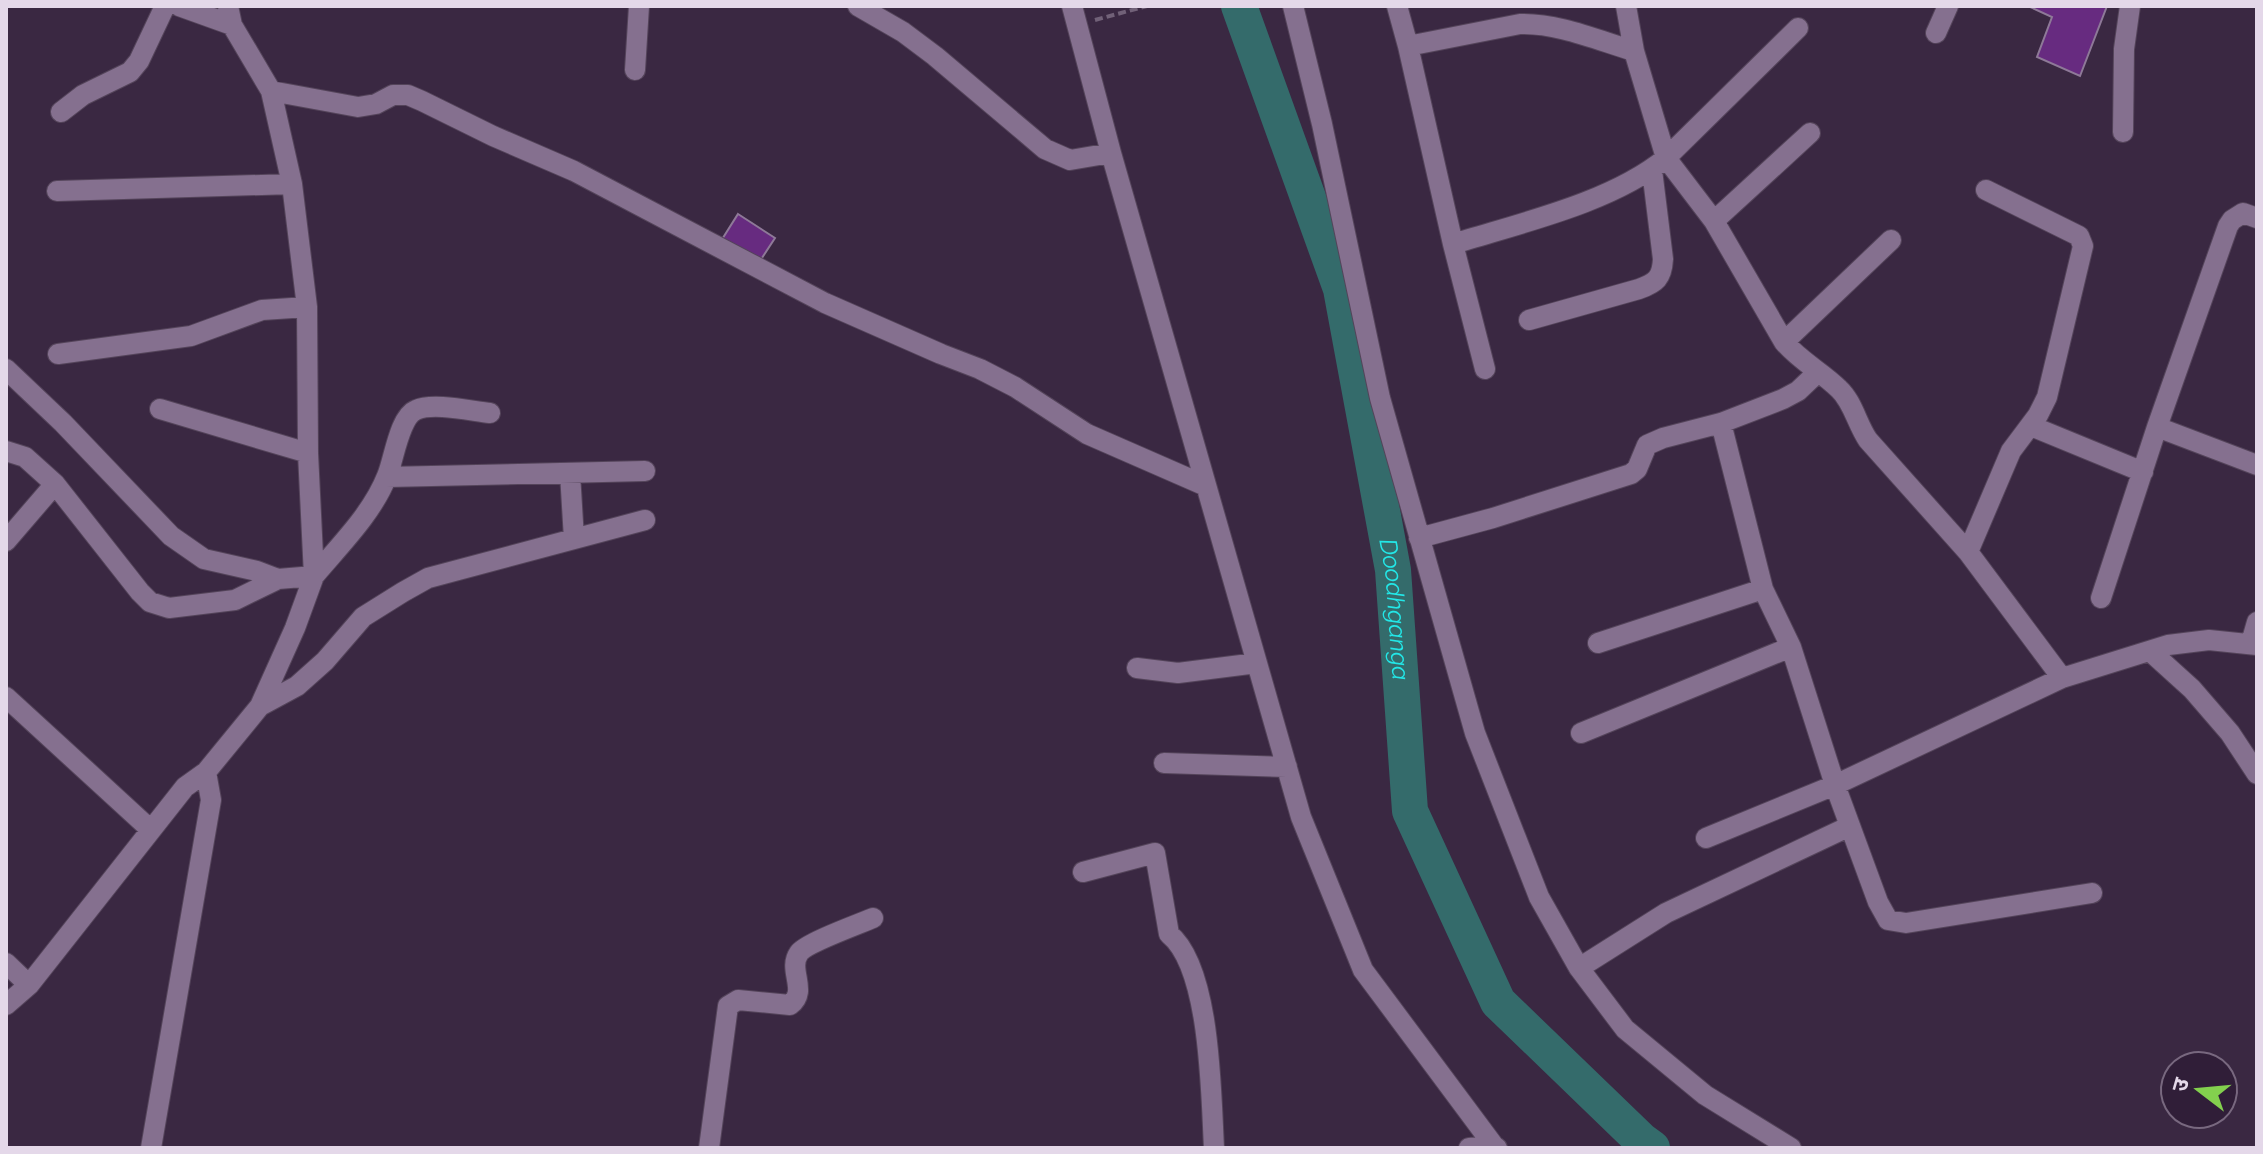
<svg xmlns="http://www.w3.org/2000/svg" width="2263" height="1154" viewBox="0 0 2263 1154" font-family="Raleway,'Noto Sans Devanagari',sans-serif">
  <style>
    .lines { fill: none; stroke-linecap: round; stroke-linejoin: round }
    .river { stroke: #346b6b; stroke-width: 36 }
    .building { fill: #672b80; stroke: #8e7998; stroke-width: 2 }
    .minor-casing { stroke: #54445a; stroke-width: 22 }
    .path { stroke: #716178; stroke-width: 4; stroke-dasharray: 8 4; stroke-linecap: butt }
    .minor { stroke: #85708f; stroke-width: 20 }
    .labels { text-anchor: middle; stroke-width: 8; stroke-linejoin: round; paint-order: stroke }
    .water-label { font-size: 24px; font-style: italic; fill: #23e7e7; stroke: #301e38 }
  </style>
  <rect width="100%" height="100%" fill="#3a2842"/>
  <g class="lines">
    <path class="river" id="s1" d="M1239,6l102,283 52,281 17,241 88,191 143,138 11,8"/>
  </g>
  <path class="building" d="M2028,6h79l-27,70 -43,-19 15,-40z
    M738,214l37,24 -17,26 -37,-23z"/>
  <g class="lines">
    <g class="minor-casing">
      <path id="minor" d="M179,6l53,19
        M858,6l45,26 32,24 110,93 25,11 41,-7
        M1072,6l39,147 190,664 62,153 131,176
        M1293,6l29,118 58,274 95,335 64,164 40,71 46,61 80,66 86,53
        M1397,6l11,40 45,198 32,125
        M1626,6l8,45 32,107 48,63 70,121c16,19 38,30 55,47 14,13 18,35 29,51l100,112 94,126
        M1936,33l12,-27
        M1408,46l112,-22c38,-1 77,16 114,27
        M635,70l4,-64
        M271,91l87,16 18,-3 17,-9h15l14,6 71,35 81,35 251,132 116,51 39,15 35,18 72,47 119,52
        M61,112l22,-17 47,-23 9,-11 26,-55
        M2123,132l1,-83 6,-43
        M57,191l235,-7
        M1714,221l96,-88
        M1453,244c67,-21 158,-41 213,-86l132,-130
        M1529,320l110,-31c17,-6 23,-11 24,-30l-11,-89
        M1784,342l107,-102
        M58,354l133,-18 71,-26 45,-3
        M6,369l57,54 108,113 33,23 53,12 21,8 36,-3c26,-31 58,-62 73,-100 7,-16 12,-59 29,-66 17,-8 55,1 74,3
        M160,409l148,44
        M1721,423l42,166 28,58 44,138 43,117 10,18 18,3 186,-30
        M2031,426l112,46
        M2157,427l100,38
        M6,451l19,6 30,27 85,108 10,10 19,6 66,-8 43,-21
        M570,473l4,66
        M387,477l258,-6
        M1419,538l74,-20 138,-44 6,-5 10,-24 16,-7 58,-15 62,-24 15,-8 20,-19
        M6,541l49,-57
        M1968,552l43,-101 27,-36 9,-18 36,-151 -4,-10 -93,-46
        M2101,598l56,-171 71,-201 4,-6 11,-7 14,5
        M1598,643l165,-54
        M2251,643l6,-21
        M2150,651l42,38 38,44 27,41
        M1137,668l41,5 79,-10
        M6,697l145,133
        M260,706l37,-20 28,-25 38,-44 40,-25 25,-14 217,-58
        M1581,733l210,-86
        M1164,763l123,4
        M1706,838l129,-53 227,-107 106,-33 41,-5 48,5
        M1083,872l72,-19 14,81c42,34 42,162 45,214
        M6,963l23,22
        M1579,968l87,-55 184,-87
        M6,1005l23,-20 156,-198 21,-15
        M151,1148l60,-348 -5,-28 54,-66 35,-78 19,-52 -6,-123 -1,-146 -15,-123 -21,-93 -39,-66 -4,-19
        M709,1148l19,-142 10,-6 52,5c19,-14 -3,-35 9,-52 7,-10 60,-29 74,-35
        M1469,1148l25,-2 3,2"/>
    </g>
    <path class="path" d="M1095,20l52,-14"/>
    <use href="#minor" class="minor"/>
  </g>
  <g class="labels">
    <g class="water-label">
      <text dy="8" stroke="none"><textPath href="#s1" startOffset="626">Doodhganga</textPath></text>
    </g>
  </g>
  <rect width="2263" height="1154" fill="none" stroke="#e4d8e9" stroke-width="16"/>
  <g transform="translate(2199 1090) rotate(286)"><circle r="38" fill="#301e38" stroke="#78687f" stroke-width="2"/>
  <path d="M0-6L14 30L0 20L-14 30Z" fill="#83d04e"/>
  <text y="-12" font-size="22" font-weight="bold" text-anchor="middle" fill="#e4d8e9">उ</text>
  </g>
</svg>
